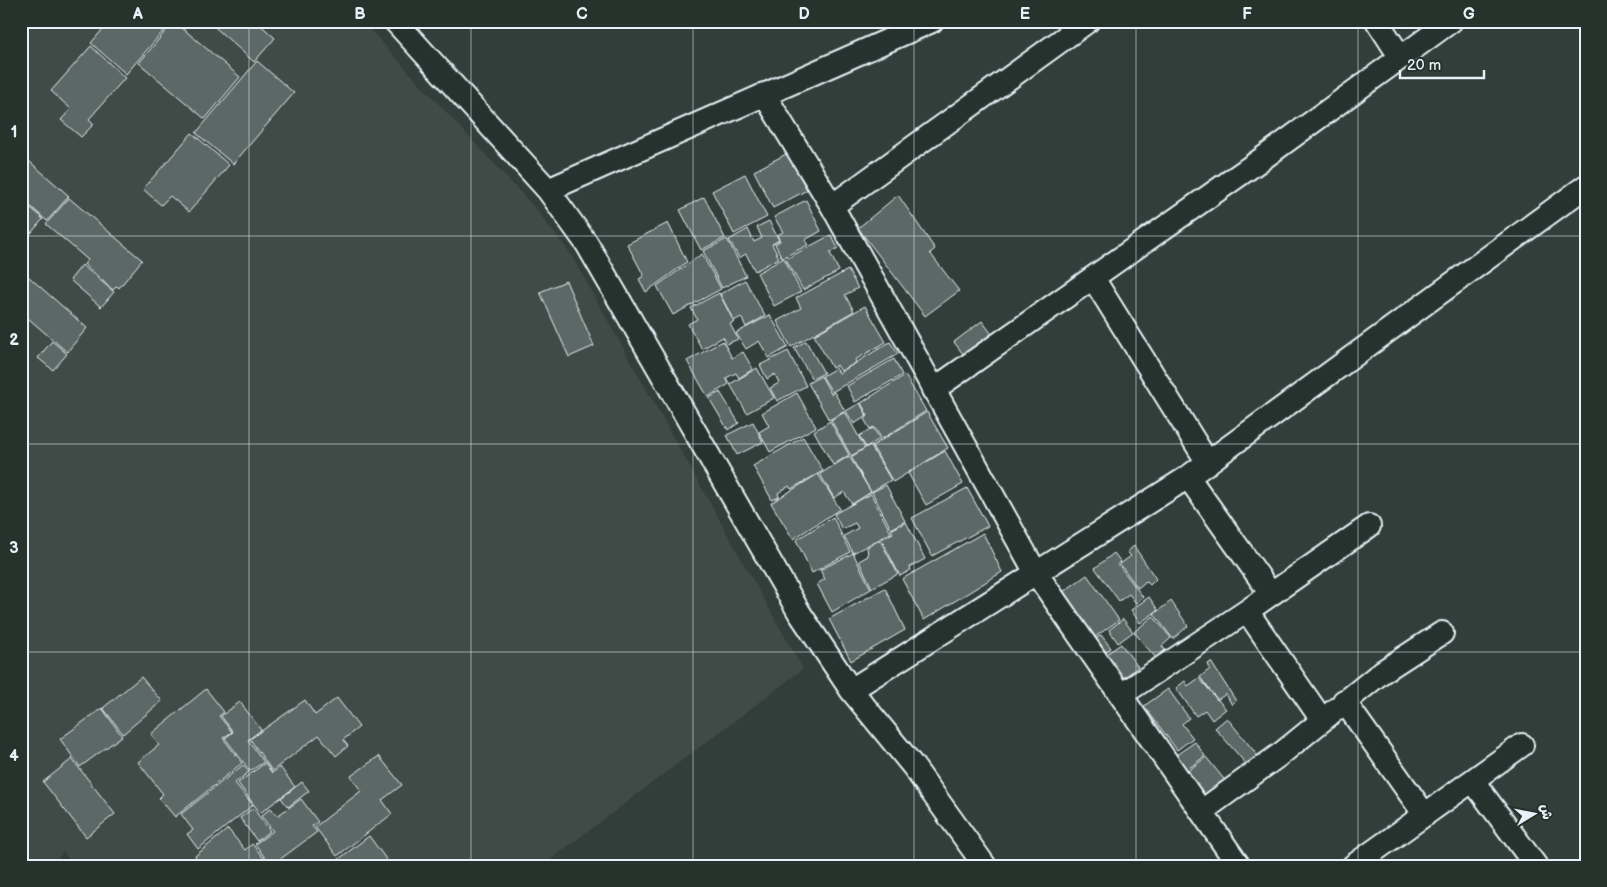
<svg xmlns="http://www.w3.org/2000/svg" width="1607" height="887" viewBox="0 0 1607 887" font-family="'Balsamiq Sans','Playpen Sans Arabic',sans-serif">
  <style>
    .built { fill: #3f4b46 }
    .building { fill: #5c6865; stroke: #e8f1f8 }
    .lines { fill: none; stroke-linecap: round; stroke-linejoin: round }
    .street-casing { stroke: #e8f1f8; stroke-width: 26 }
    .street { stroke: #26332d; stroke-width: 22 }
    .grid { fill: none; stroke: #e8f1f8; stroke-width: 1; stroke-opacity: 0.55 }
    .neatline { fill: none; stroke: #e8f1f8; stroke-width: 2 }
    .grid-label { font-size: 16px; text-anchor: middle; font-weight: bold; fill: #e8f1f8 }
  </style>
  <rect width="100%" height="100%" fill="#323e39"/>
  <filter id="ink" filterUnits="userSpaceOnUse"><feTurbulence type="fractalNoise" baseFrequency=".02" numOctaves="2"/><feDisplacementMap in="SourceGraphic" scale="10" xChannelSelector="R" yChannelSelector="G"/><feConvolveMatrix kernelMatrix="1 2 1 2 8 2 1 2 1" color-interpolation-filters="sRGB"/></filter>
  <g filter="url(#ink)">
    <path class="built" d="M21,21h341l172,186 36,46 233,416 -261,197h-468l-11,-14 -11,14h-31z"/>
    <path class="building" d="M110,21h62l-46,53 -35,-31z
      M174,21l66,56 -35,42 -66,-56z
      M208,21h48l19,17 -21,24z
      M91,46l34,32 -36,41 5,5 -13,13 -20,-17 10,-11 -20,-18z
      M257,61l37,32 -61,71 -37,-31z
      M192,133l37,32 -40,47 -19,-16 -9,9 -18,-16z
      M788,153l19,37 -34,18 -19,-37z
      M21,154l48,42 -22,25 -26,-23z
      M745,174l22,43 -33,17 -22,-43z
      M898,195l37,54 -5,4 29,38 -34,25 -67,-88z
      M704,197l21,41 -24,12 -21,-40z
      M69,198l73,62 -23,28 -2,-2 -4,4 -29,-26 4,-4 -42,-36z
      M806,200l15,31 -16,9 3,5 -26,13 -7,-14 5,-3 -3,-6 6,-3 -9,-15z
      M27,204l16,15 -22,26v-34z
      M769,221l10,19 -7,4 7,14 -24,13 -9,-17 -7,4 -10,-18 19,-11 6,13 8,-4 -5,-11z
      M668,223l19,39 -41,30 -7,-13 5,-3 -17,-32z
      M831,235l7,13 -8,5 9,18 -36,19 -17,-31z
      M727,239l19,37 -24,12 -19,-37z
      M702,254l19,35 -48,26 -16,-29z
      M784,258l17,34 -27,14 -17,-33z
      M82,265l32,27 -13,15 -31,-27z
      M21,270l66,58 -20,24 -46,-40z
      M848,270l10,18 -13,7 9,16 -63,36 -14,-26 24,-13 -5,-10z
      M745,280l20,36 -19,11 -5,-10 -7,4 -14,-27z
      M566,281l28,65 -25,11 -29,-65z
      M719,293l15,29 -4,2 8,15 -11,5 -4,-7 -21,12 -14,-25 9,-5 -6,-11z
      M865,306l21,36 -31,18 1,3 -15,8 -4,-6 -5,3 -18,-33z
      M770,315l18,32 -19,11 -10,-17 -13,8 -10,-16z
      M982,321l12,16 -28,21 -12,-16z
      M52,341l15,13 -14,16 -15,-12z
      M723,341l9,17 11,-6 10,17 -14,9 -3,-5 -10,5 3,6 -21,13 -21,-36z
      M806,341l18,32 -12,6 -18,-31z
      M890,342l8,12 -66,38 -10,-16 14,-8 3,5z
      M788,351l18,35 -29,15 -7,-13 9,-5 -4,-9 -8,5 -7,-14z
      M894,359l8,16 -47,27 -8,-16z
      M757,368l17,30 -27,15 -17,-29z
      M905,375l21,36 -44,28 -8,-12 -4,2 -6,-10 4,-3 -7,-13z
      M821,376l10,18 3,-2 11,19 -16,9 -21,-37z
      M720,392l19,31 -11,7 -19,-32z
      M797,393l19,34 -46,25 -11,-20 10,-6 -7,-13z
      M860,403l7,13 -13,8 -8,-13z
      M845,412l20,36 -14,8 -20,-36z
      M927,412l21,36 -55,34 -21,-36z
      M830,421l19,34 -16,10 -19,-34z
      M753,422l10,20 -26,13 -10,-20z
      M873,428l7,11 -14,8 -7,-11z
      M803,437l20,34 -32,18 -2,-3 -11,7 1,4 -7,3 -19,-34z
      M870,445l21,35 -20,12 -20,-35z
      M945,451l18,33 -37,21 -18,-32z
      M849,456l22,36 -19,12 -8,-12 -10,6 -14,-24z
      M818,474l22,35 -47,30 -22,-36z
      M886,485l19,36 -14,8 -19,-37z
      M967,488l21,38 -56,30 -20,-38z
      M871,494l20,39 -38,20 -9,-17 14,-8 -3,-5 -13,6 -8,-15z
      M833,517l17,35 -38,21 -16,-33z
      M906,522l19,37 -15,8 1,3 -11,6 -19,-37 12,-6 -2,-3z
      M983,533l19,39 -78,48 -22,-41z
      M880,540l18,34 -26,14 -13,-27 9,-5 -1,-9z
      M1134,546l22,33 -6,6 -4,-4 -8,7 -18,-24 11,-8 -4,-4z
      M853,553l18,36 -39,23 -15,-28 8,-5 -5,-9z
      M1114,553l7,9 -3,2 25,33 -7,6 -7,-9 -10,7 -24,-33z
      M1087,575l32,45 -27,19 -32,-45z
      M885,588l20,42 -54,31 -22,-42z
      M1149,597l9,13 -18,13 -9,-13z
      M1171,601l17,25 -15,13 -19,-25z
      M1153,616l18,22 -9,8 3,4 -9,8 -22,-26z
      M1123,619l10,13 -15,11 -9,-13z
      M1101,635l10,13 -10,7 -10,-13z
      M1121,644l17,23 -16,12 -17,-24z
      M1211,662l25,39 -4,4 -6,-11 -9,6 -17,-23 10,-8 -2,-5z
      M141,677l21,24 -39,33 -20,-26z
      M1199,678l27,31 -14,11 -7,-10 -9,6 -20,-28 9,-7 3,5z
      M206,689l18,23 -5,4 13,16 -9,6 19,25 -67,54 -16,-19 4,-4 -25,-32 21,-17 -8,-11z
      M1168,689l21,29 -7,6 11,14 -16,12 -33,-44z
      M337,698l22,29 -16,13 5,6 -12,10 -17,-21 -47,36 -22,-32 55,-39 10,15z
      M240,702l21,28 -13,10 16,22 -14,9 -25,-33 8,-6 -12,-16z
      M102,708l20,28 -42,31 -20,-28z
      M1227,718l31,38 -11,9 -32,-37z
      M1195,742l10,14 -25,19 -11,-15z
      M379,756l23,29 -20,15 10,14 -55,42 -22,-29 46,-36 -10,-15z
      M1206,757l21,26 -22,18 -21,-27z
      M72,759l43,55 -29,23 -43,-55z
      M265,763l7,10 8,-6 15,20 -35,26 -22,-30z
      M243,765l6,7 -14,11 18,22 -55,44 -11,-15 6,-4 -12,-16z
      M302,782l7,9 -21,16 -7,-9z
      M301,799l17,23 -6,4 5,6 -46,34 -16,-22 18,-13 -12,-15 10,-8 6,8z
      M253,808l17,23 -13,10 -17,-23z
      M228,829l17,21 7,-6 18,22h-68l-7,-10z
      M369,836l22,30h-46l-6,-7z"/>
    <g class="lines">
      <g class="street-casing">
        <path id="street" d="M395,21l153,169 39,54 212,368 52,78 62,76 72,100
          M1377,21l24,37
          M764,94l68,112 204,367 203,293
          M548,190l384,-169
          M832,206l256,-185
          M1093,278l115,185
          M933,390l326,-229 192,-140
          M1188,477l83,117
          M1247,611l75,109
          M851,690l337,-213 398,-291
          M1121,695l126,-84 122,-85
          M1344,701l81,114
          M1473,781l63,85
          M1202,811l80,-58 100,-81 60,-39
          M1353,866l169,-121"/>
      </g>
      <use href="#street" class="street"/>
    </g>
  </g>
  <path class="grid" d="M249,21v845M471,21v845M693,21v845M914,21v845M1136,21v845M1358,21v845M21,236h1565M21,444h1565M21,652h1565"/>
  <rect width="1607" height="887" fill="none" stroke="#26332d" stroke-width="55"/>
  <g transform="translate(1534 814) rotate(80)" stroke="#26332d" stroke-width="4" paint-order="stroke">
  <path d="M0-4L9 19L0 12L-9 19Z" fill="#e8f1f8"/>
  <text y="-8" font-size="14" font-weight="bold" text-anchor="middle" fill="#e8f1f8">ش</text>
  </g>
  <path d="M1400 70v8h84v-8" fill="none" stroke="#e8f1f8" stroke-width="2.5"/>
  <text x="1407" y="70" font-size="15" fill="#e8f1f8" stroke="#26332d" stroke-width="4" paint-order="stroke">20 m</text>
  <rect x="28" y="28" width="1552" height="832" class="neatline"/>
  <g class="grid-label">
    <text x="138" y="19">A</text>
    <text x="360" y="19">B</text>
    <text x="582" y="19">C</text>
    <text x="804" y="19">D</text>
    <text x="1025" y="19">E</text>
    <text x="1247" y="19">F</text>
    <text x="1469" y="19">G</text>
    <text x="14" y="137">1</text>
    <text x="14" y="345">2</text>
    <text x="14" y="553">3</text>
    <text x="14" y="761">4</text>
  </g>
</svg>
